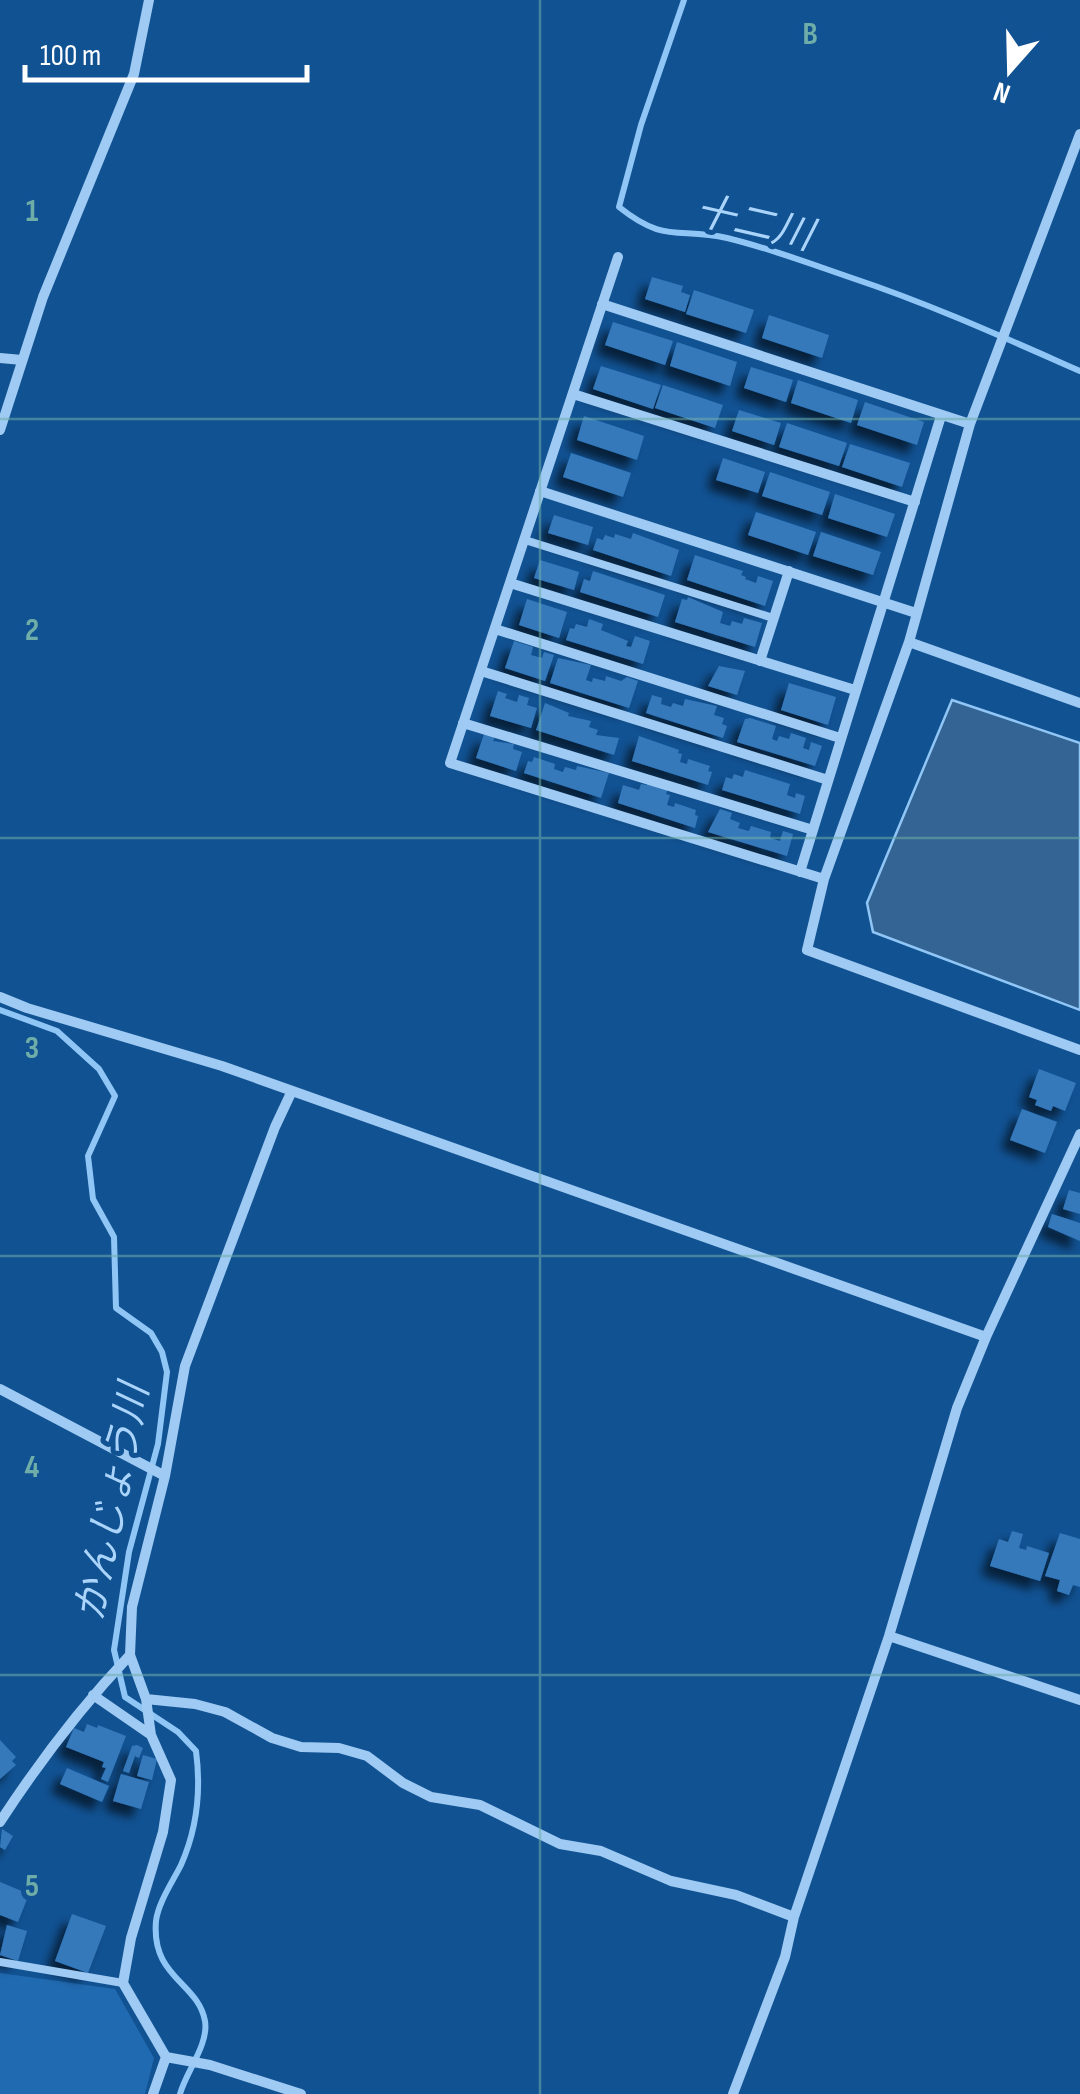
<svg xmlns="http://www.w3.org/2000/svg" width="1080" height="2094" viewBox="0 0 1080 2094" font-family="'Sofia Sans Condensed','Noto Sans JP',sans-serif">
  <style>
    .green { fill: #206ab1 }
    .water { fill: #346493; stroke: #90c6f6; stroke-width: 2.5 }
    .lines { fill: none; stroke-linecap: round; stroke-linejoin: round }
    .stream { stroke: #90c6f6; stroke-width: 6 }
    .building { fill: #3579bb; filter: url(#shadow) }
    .service { stroke: #9ecaf3; stroke-width: 8 }
    .minor { stroke: #9ecaf3; stroke-width: 10 }
    .grid { fill: none; stroke: #6fada8; stroke-width: 2.5; stroke-opacity: 0.55 }
    .labels { text-anchor: middle; stroke-width: 10; stroke-linejoin: round; paint-order: stroke }
    .water-label { font-size: 40px; font-style: italic; fill: #abd4fa; stroke: #115293 }
    .grid-label { font-size: 32px; text-anchor: middle; font-weight: bold; fill: #6fada8; stroke: #115293; stroke-width: 10; stroke-linejoin: round; paint-order: stroke }
  </style>
  <defs>
    <filter id="shadow"><feDropShadow dx="-9" dy="9" stdDeviation="5" flood-color="#0009"/></filter>
  </defs>
  <rect width="100%" height="100%" fill="#115293"/>
  <path class="green" d="M0,1973l115,16 39,69 -9,36h-145z"/>
  <path class="water" d="M952,700l128,43v267l-207,-78 -6,-29z"/>
  <g class="lines">
    <path class="stream" d="M684,0l-43,125 -22,82c46,37 59,20 108,31 42,10 84,26 125,40 78,26 153,60 228,93
      M0,1010l57,21 42,38 16,27 -27,60 5,43 21,38 2,71 35,25 11,19 5,20 -9,72 -29,108 -15,98 11,47 53,35 18,19c5,38 1,78 -15,114 -8,16 -23,38 -25,56 -5,57 42,61 49,100 4,23 -19,51 -25,73"/>
  </g>
  <path class="building" d="M652,277l31,9 -2,6 9,3 -5,17 -40,-13z
    M694,290l60,20 -8,23 -60,-19z
    M769,315l60,20 -7,23 -60,-20z
    M613,322l60,19 -8,24 -60,-20z
    M677,342l60,20 -7,24 -60,-20z
    M601,366l60,19 -8,24 -60,-20z
    M751,367l42,13 -7,22 -42,-14z
    M798,380l60,20 -7,23 -60,-20z
    M663,385l60,20 -8,23 -60,-20z
    M865,402l59,20 -7,23 -60,-20z
    M739,410l42,13 -7,22 -42,-14z
    M584,416l60,20 -7,24 -60,-20z
    M787,423l60,20 -8,23 -60,-19z
    M850,444l60,19 -8,24 -60,-20z
    M571,453l60,20 -8,24 -60,-20z
    M723,458l42,14 -7,21 -42,-13z
    M770,472l60,20 -8,23 -60,-19z
    M835,494l60,20 -8,23 -59,-19z
    M756,512l60,20 -8,23 -60,-20z
    M554,515l39,12 -5,18 -40,-12z
    M821,532l60,20 -8,23 -60,-19z
    M633,533l46,17 -8,26 -78,-26 4,-12 6,2 2,-5 9,3 1,-4 16,5z
    M695,555l48,16 -2,4 5,2 -1,2 11,4 2,-7 15,5 -8,25 -78,-26z
    M540,560l39,12 -5,18 -40,-12z
    M593,571l72,24 -7,22 -78,-25 4,-13 6,2z
    M688,597l35,15 -3,11 10,3 2,-5 10,3 2,-6 18,5 -7,24 -80,-25 7,-23 5,1z
    M527,599l40,13 -8,26 -40,-13z
    M589,619l14,5 -2,6 27,11 -2,5 5,1 4,-11 15,5 -7,23 -77,-24 4,-12 4,1 2,-5 11,3z
    M514,641l19,6 -2,8 11,3 2,-6 10,3 -9,26 -40,-13z
    M558,658l33,7 -5,15 6,2 1,-4 12,3 1,-5 15,5 6,-4 11,4 -9,27 -79,-25z
    M719,666l26,5 -8,24 -29,-9z
    M789,683l47,14 -8,28 -47,-15z
    M498,691l9,3 -2,4 12,4 2,-7 10,3 -2,7 10,3 -6,20 -41,-12z
    M652,695l10,3 -1,6 10,3 2,-4 10,3 2,-7 32,7 -3,9 10,3 -2,6 5,2 -4,12 -77,-25z
    M545,703l24,10 -1,3 23,5 -2,6 9,3 -2,5 23,3 -5,17 -78,-25z
    M750,718l26,8 -4,13 5,2 2,-5 10,3 2,-6 15,5 -3,10 6,2 2,-8 11,4 -7,20 -78,-24 8,-23z
    M484,734l11,3 -2,4 21,3 -1,5 9,3 -6,19 -40,-13z
    M639,736l40,14 -1,3 4,1 -2,8 7,2 1,-5 22,7 -2,5 4,1 -4,13 -76,-24z
    M534,757l21,7 -1,5 9,3 2,-5 11,3 1,-4 32,7 -8,25 -77,-25 4,-12 4,1z
    M745,770l45,14 -3,11 8,3 1,-5 9,3 -5,18 -78,-24 4,-13 6,2 2,-5 9,3z
    M647,783l21,6 -2,5 4,1 -3,10 7,2 1,-4 21,7 -1,5 3,1 -3,12 -77,-25 5,-18 16,5 2,-6 6,1z
    M720,809l12,4 -2,6 10,4 -2,5 11,3 2,-5 20,6 -1,6 10,3 3,-10 10,3 -6,22 -79,-24z
    M1039,1069l37,14 -11,28 -12,-5 -2,5 -16,-6 2,-5 -8,-3z
    M1022,1109l35,13 -12,31 -35,-13z
    M1069,1190l11,3v21l-17,-5z
    M1052,1214l28,9v18l-32,-14z
    M1012,1531l11,3 -4,14 7,2 1,-4 22,7 -9,28 -50,-15 9,-27 9,3z
    M1060,1533l20,6v48l-7,-2 -4,10 -12,-4 3,-11 -15,-4z
    M87,1724l10,4 1,-3 28,11 -18,46 -7,-3 5,-11 -4,-1 2,-5 -38,-15 8,-19 10,4z
    M0,1740l16,17 -4,4 4,4 -16,14z
    M137,1745l6,3 -4,10 -4,-2 -6,17 -6,-2 9,-25z
    M143,1755l14,4 -5,21 -15,-4z
    M67,1768l42,18 -7,16 -42,-18z
    M121,1774l28,8 -8,27 -28,-8z
    M2,1829l11,7 -8,14 -5,-3z
    M0,1882l29,12 -11,28 -18,-7z
    M72,1914l34,12 -18,47 -33,-12z
    M7,1925l20,6 -9,30 -18,-6z"/>
  <g class="lines">
    <path class="service" d="M525,540l248,78
      M0,1962l123,21"/>
    <path class="minor" d="M1080,134l-110,290 -61,218 -85,237 -17,71 273,100
      M618,257l-168,506 374,116
      M602,304l368,120
      M0,358l22,2
      M573,394l342,108
      M0,430l43,-133 91,-223 15,-74
      M540,491l376,122
      M510,583l345,107
      M495,629l345,109
      M909,642l171,61
      M760,661l29,-90
      M481,671l347,109
      M463,723l350,107
      M800,872l141,-456
      M0,997l27,11 195,58 764,271
      M0,1389l165,87
      M889,1636l191,64
      M93,1695l58,40 20,45 -8,52 -32,106 -8,45 43,74 44,8 91,29
      M146,1699l49,5 30,8 47,26 29,9 38,1 28,8 36,27 28,14 49,8 80,39 41,7 70,30 65,14 58,22
      M151,1735l-5,-36 -16,-44 2,-48 33,-131 20,-110 90,-239 16,-34
      M0,1822c39,-60 81,-115 130,-167
      M153,2094l13,-37
      M733,2094l52,-137 9,-40 95,-281 68,-228 29,-71 94,-203"/>
  </g>
  <path class="grid" d="M540,0v2094M0,419h1080M0,838h1080M0,1256h1080M0,1675h1080"/>
  <g class="labels">
    <g class="water-label">
      <text transform="translate(754 222) rotate(13)" y="14">十二川</text>
      <text transform="translate(111 1502) rotate(-79)" y="14">かんじょう川</text>
    </g>
  </g>
  <g class="grid-label">
    <text x="810" y="44">B</text>
    <text x="32" y="221">1</text>
    <text x="32" y="640">2</text>
    <text x="32" y="1058">3</text>
    <text x="32" y="1477">4</text>
    <text x="32" y="1896">5</text>
  </g>
  <g transform="translate(1010 70) rotate(200)" stroke="#115293" stroke-width="8" paint-order="stroke">
  <path d="M0-8L18 38L0 25L-18 38Z" fill="#ffffff"/>
  <text y="-15" font-size="28" font-weight="bold" text-anchor="middle" fill="#ffffff">N</text>
  </g>
  <path d="M25 65v15h282v-15" fill="none" stroke="#ffffff" stroke-width="5"/>
  <text x="40" y="65" font-size="30" fill="#ffffff" stroke="#115293" stroke-width="8" paint-order="stroke">100 m</text>
</svg>
